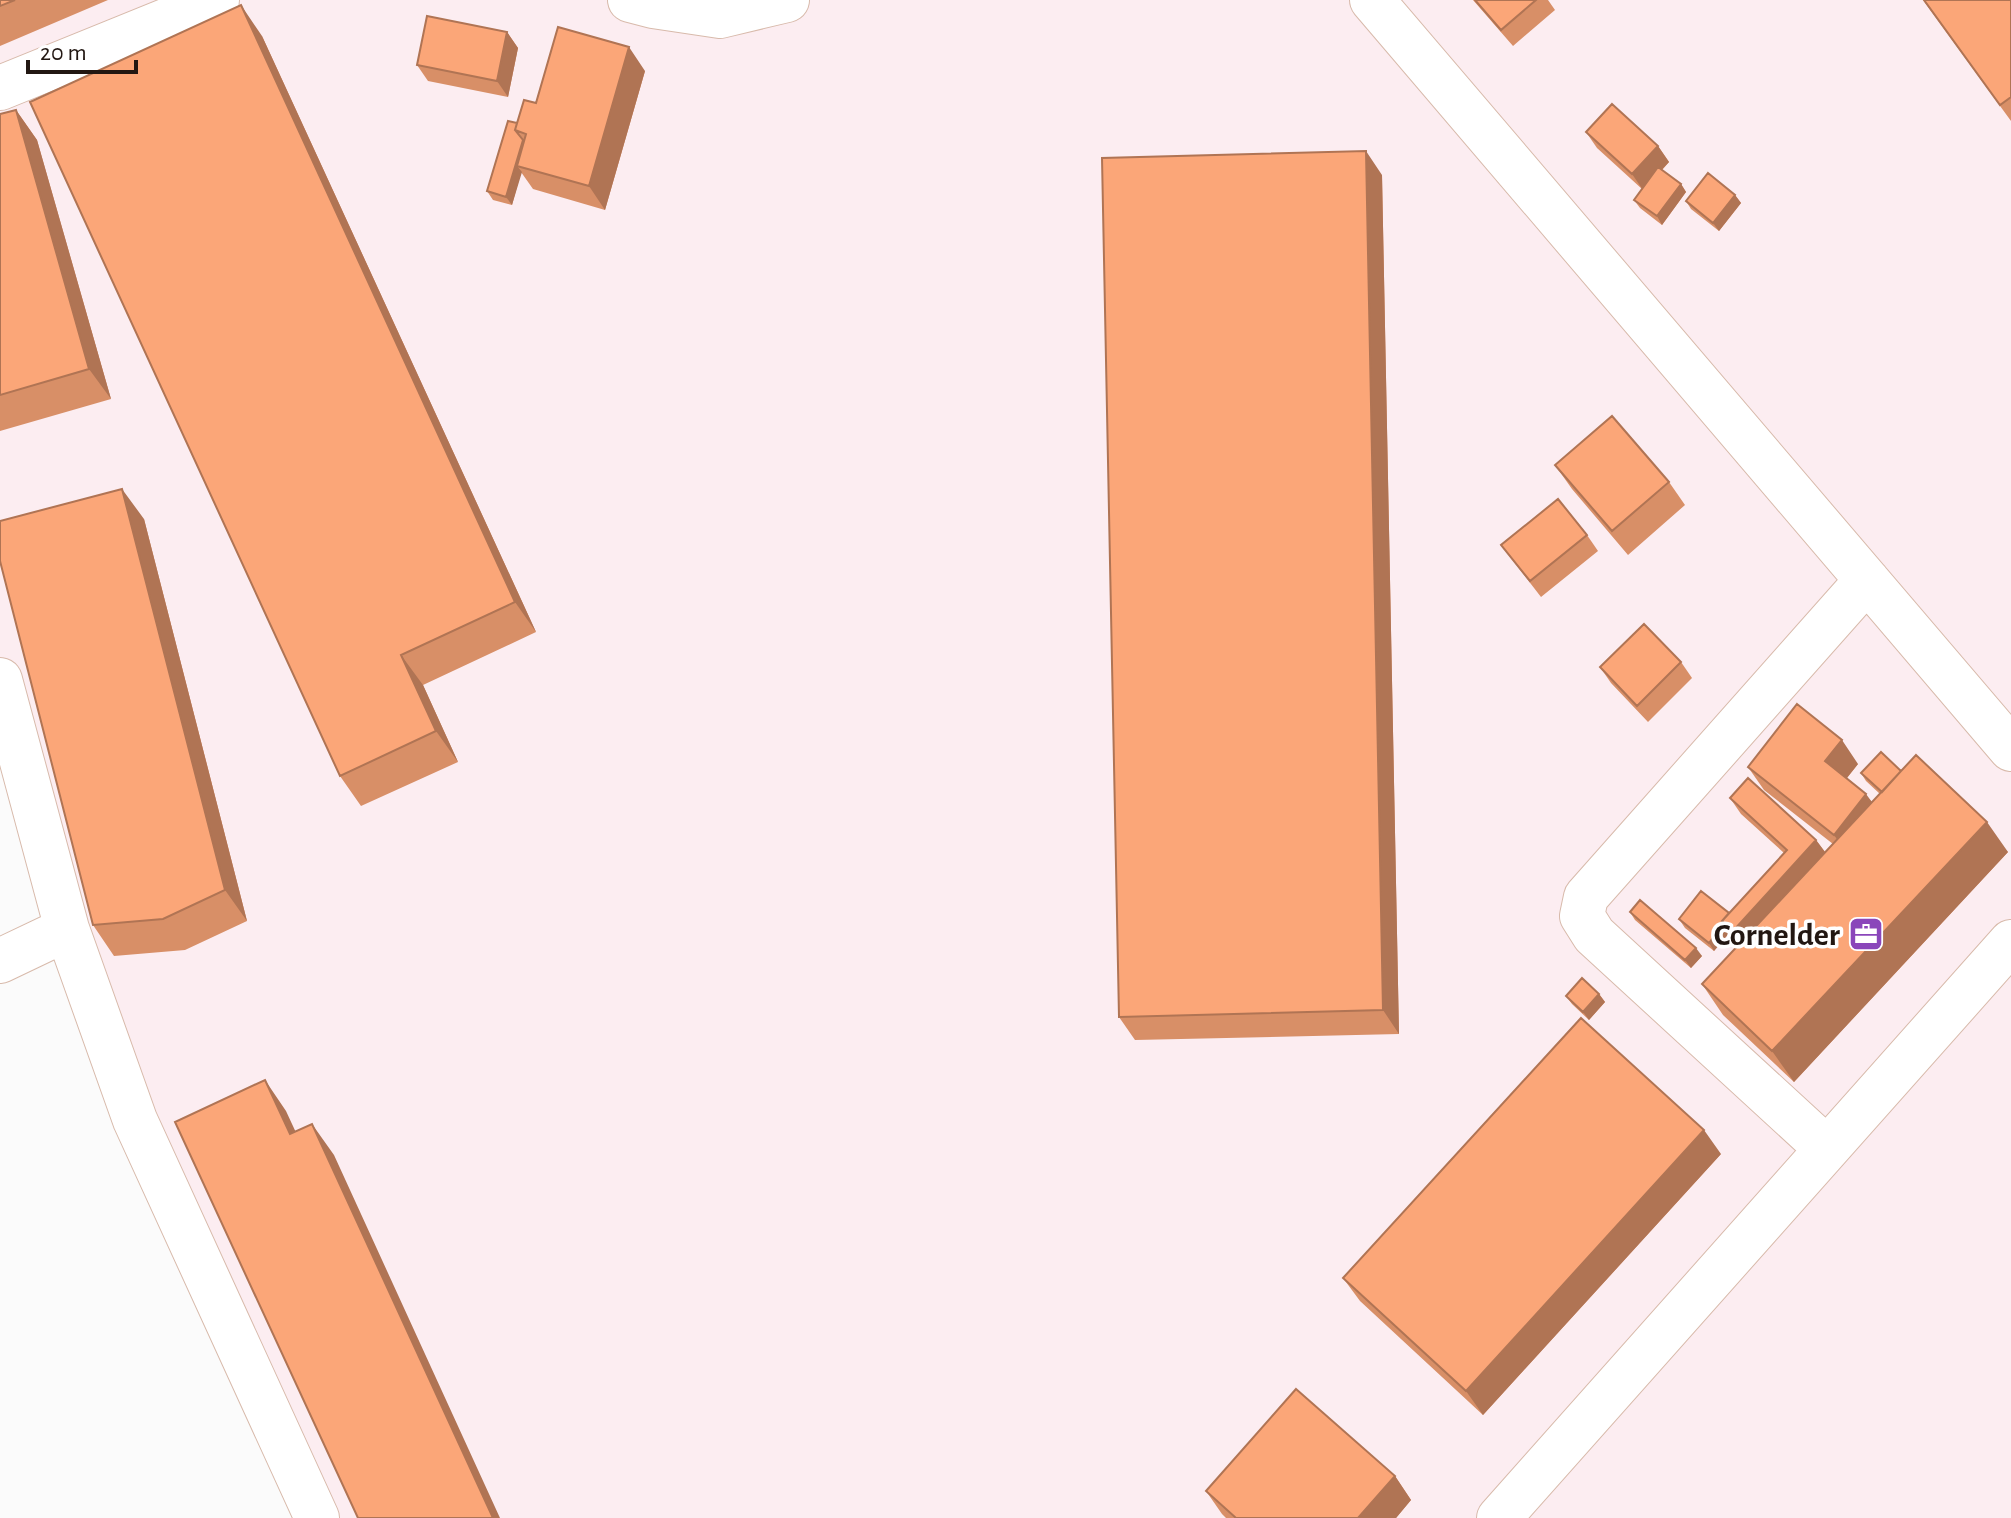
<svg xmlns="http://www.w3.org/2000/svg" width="2011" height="1518" viewBox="0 0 2011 1518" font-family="'Alegreya Sans',sans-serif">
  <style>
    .industrial { fill: #fcedf1 }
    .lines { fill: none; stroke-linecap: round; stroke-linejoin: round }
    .minor-casing { stroke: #d8baab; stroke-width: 46 }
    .minor { stroke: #fff; stroke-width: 44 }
    .wall { fill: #d88f67 }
    .shaded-wall { fill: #b07454 }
    .building { fill: #fba678; stroke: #b07454; stroke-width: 2 }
    .labels { text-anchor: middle; stroke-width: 7; stroke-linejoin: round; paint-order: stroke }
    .poi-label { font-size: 32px; font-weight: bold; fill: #221712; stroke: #fff; text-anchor: end }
  </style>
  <rect width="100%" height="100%" fill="#fbfbfb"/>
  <path class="industrial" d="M0,0h2011v1518h-1687l-324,-756z"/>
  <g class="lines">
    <g class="minor-casing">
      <path id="minor" d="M630,0l23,6 67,10 67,-16
        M1372,0l639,749
        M0,88l217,-88
        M0,680l67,249 68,191 182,398
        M0,961l67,-32
        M1827,1149l-233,-214 -12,-19 4,-19 281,-317
        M1499,1518l512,-576"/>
    </g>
    <use href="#minor" class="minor"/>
  </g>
  <path class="wall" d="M0,0h108l-108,46z
    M1473,0h75l7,10 -42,36z
    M1923,0h88v121z
    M507,32l11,16 -10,49 -80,-16 -11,-16z
    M262,36l274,596 -113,53 35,77 -97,44 -21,-30z
    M645,71l-40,139 -72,-21 -12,-17 -9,33 -19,-5 -6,-9 30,-68 19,-20z
    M16,110l21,30 74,259 -111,32v-317z
    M1586,132l72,14 11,16 -7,8 19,14 5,8 -24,33 -22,-17 -6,-8 8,-11 -45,-41z
    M1382,175l17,859 -264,6 -16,-23z
    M1735,195l6,8 -22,28 -28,-22 -5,-8z
    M1555,465l114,17 16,23 -57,50 -56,-66z
    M144,519l103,402 -62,29 -71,6 -21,-31z
    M1587,535l11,16 -57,46 -40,-52z
    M1681,662l11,16 -44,44 -37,-39 -11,-16z
    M1858,764l-11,14 25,24 8,-8 -14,-13 -5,-8 40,-2 107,81 -214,230 -71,-67 -21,-31 38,-41 -10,-11 -16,19 -29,-23 -6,-9 50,-6 55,-60 -43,-39 -11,-16 86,42 9,12 8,-8 -69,-54 -16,-23z
    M1630,912l72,44 -11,12 -56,-48z
    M1599,994l6,8 -16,18 -17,-16 -6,-8z
    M1721,1154l-238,261 -123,-114 -17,-23z
    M1395,1476l16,24 -15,18h-170l-4,-4 -16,-23z"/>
  <path class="shaded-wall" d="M241,5l21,31 274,596 -21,-30z
    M507,32l11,16 -10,49 -11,-16z
    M629,47l16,24 -40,139 -16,-24z
    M16,110l21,30 74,259 -22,-30z
    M523,140l5,8 -11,18 5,6 -10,33 -6,-8z
    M1658,146l11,16 -26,28 -11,-16z
    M1366,151l16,24 17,859 -16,-24z
    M1681,184l5,8 -24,33 -5,-9z
    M1735,195l6,8 -22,28 -6,-8z
    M122,489l22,30 103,402 -22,-31z
    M401,655l22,30 35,77 -22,-31z
    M1842,740l16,24 -16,20 -17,-23z
    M1866,794l17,23 -33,41 -16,-23z
    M1987,822l21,30 -214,230 -22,-31z
    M1816,840l12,16 -83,91 -12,-16z
    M1724,924l6,8 -16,19 -5,-8z
    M1696,948l6,8 -11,12 -6,-8z
    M1599,994l6,8 -16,18 -6,-8z
    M265,1080l21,31 25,54 -21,-31z
    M312,1124l22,31 166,363h-7z
    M1704,1130l17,24 -238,261 -17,-24z
    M1395,1476l16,24 -15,18h-38z"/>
  <path class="building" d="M0,0h15l-15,6z
    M1475,0h61l-35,30z
    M1924,0h87v97l-11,8z
    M241,5l274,597 -114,53 35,76 -96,45 -310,-674z
    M427,16l80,16 -10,49 -80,-16z
    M558,27l71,20 -40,139 -72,-20 9,-32 -11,-4 9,-30 12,3z
    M1612,104l46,42 -26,28 -46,-42z
    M16,110l73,259 -89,26v-281z
    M508,121l9,2 -2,7 8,10 -17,57 -19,-6z
    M1366,151l17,859 -264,7 -17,-859z
    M1658,167l23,17 -24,32 -23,-16z
    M1708,173l27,22 -22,28 -27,-22z
    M1612,416l57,66 -57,49 -57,-66z
    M122,489l103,401 -62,29 -70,6 -93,-364v-40z
    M1558,499l29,36 -57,46 -29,-36z
    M1644,624l37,38 -44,44 -37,-39z
    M1797,704l45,36 -17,21 41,33 -32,41 -86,-68z
    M1881,752l20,19 -19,21 -21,-19z
    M1916,755l71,67 -215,229 -70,-67z
    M1748,778l68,62 -83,91 -11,-10 65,-71 -57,-52z
    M1701,891l28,22 -7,8 2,2 -15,20 -30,-24z
    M1640,900l56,48 -11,12 -55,-48z
    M1582,978l17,16 -16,18 -17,-16z
    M1581,1018l123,112 -238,261 -123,-113z
    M265,1080l25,54 22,-10 181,394h-135l-183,-396z
    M1296,1389l99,87 -37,42h-122l-30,-27z"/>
  <defs>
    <g id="office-square" transform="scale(1.8)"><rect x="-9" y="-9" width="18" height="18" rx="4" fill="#8a46ba" stroke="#fff"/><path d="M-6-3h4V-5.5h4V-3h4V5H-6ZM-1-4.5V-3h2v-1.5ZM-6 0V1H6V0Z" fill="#fff"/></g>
  </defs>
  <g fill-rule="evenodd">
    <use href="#office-square" x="1866" y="934"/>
  </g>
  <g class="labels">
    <g class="poi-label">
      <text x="1840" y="945">Cornelder</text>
    </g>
  </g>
  <path d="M28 60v12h108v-12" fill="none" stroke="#221712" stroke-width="4"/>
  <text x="40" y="60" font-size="24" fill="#221712" stroke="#ffffff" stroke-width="6" paint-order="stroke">20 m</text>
</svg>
